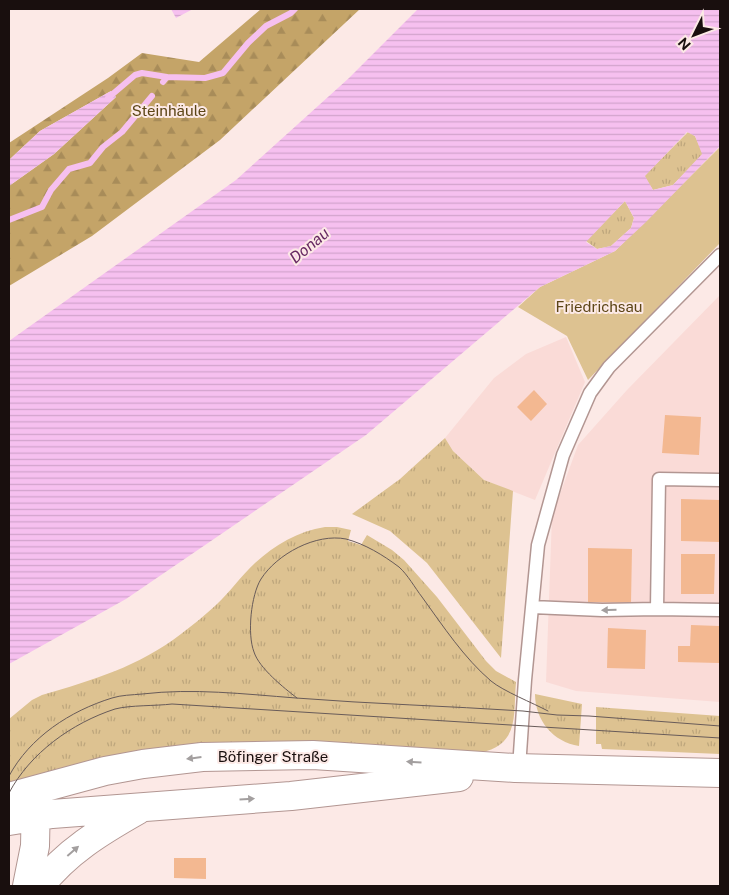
<svg xmlns="http://www.w3.org/2000/svg" width="729" height="895" viewBox="0 0 729 895" font-family="'Public Sans',sans-serif">
  <style>
    .built { fill: #fadbd7 }
    .grass { fill: url(#grass-tufts) }
    .forest { fill: url(#forest-firs) }
    .green { fill: #ddc291 }
    .water { fill: url(#water-rules); fill-rule: evenodd }
    .lines { fill: none; stroke-linecap: round; stroke-linejoin: round }
    .stream { stroke: #f6c0ef; stroke-width: 6 }
    .building { fill: #f3b891 }
    .lane-casing { stroke: #b29692; stroke-width: 15 }
    .secondary-casing { stroke: #b29692; stroke-width: 30 }
    .lane { stroke: #fff; stroke-width: 12 }
    .secondary { stroke: #fff; stroke-width: 28 }
    .tram { stroke: #685b59; stroke-width: 1 }
    .oneway { fill: #a39f9f }
    .labels { text-anchor: middle; stroke-width: 4; stroke-linejoin: round; paint-order: stroke }
    .park-label { font-size: 15px; fill: #5c4516; stroke: #fce9e6 }
    .street-label { font-size: 15px; fill: #190f0e; stroke: #fce9e6 }
    .water-label { font-size: 16px; font-style: italic; fill: #672962; stroke: #fce9e6 }
  </style>
  <defs>
    <pattern id="grass-tufts" width="24" height="20" patternUnits="userSpaceOnUse" patternTransform="scale(1.25)"><rect width="24" height="20" fill="#ddc291"/><path d="M3 7l-1-3M5 7V3M7 7l1-3M15 17l-1-3M17 17v-4M19 17l1-3" fill="none" stroke="#bda67c"/></pattern>
    <pattern id="forest-firs" width="22" height="20" patternUnits="userSpaceOnUse" patternTransform="scale(1.25)"><rect width="22" height="20" fill="#c4a468"/><path d="M5 1l3.5 6h-7zM16 11l3.5 6h-7z" fill="#a88c59"/></pattern>
    <pattern id="water-rules" width="6" height="5" patternUnits="userSpaceOnUse" patternTransform="scale(1.25)"><rect width="6" height="5" fill="#f6c0ef"/><path d="M0 2.5h6" fill="none" stroke="#d2a4cc"/></pattern>
  </defs>
  <rect width="100%" height="100%" fill="#fce9e6"/>
  <path class="built" d="M720,295v407l-144,-11 -30,-9 6,-166 26,-71 49,-55z
    M566,337l19,45 -50,118 -51,-20 -31,-29 -8,-13 49,-60 32,-24z"/>
  <path class="grass" d="M688,132l7,4 8,18 -30,31 -20,5 -9,-14z
    M625,201l9,17 -3,10 -20,18 -14,3 -11,-8z
    M445,438l8,13 31,29 29,11 -12,167 -74,-95 -37,-32 -38,-17 48,-35z
    M325,527h12l14,3 -3,11 13,4 6,-10 25,15 12,10 33,37 49,64 10,10 20,11c-3,34 4,62 -36,71l-227,-11 -105,10 -139,35v-68l23,-19 10,-5c51,-15 96,-28 139,-61 12,-9 24,-19 35,-29 14,-13 25,-29 39,-42 20,-18 43,-32 70,-36z
    M535,694l47,10 -3,42c-26,-4 -44,-26 -44,-52z
    M596,707l124,9v38l-118,-5 -1,-5h-5z"/>
  <path class="forest" d="M261,9h99l-140,131 -128,96 -83,50v-100l45,-32 62,-57 -5,-6 -71,40 -31,29v-17l99,-65 34,-25 57,9z"/>
  <path class="green" d="M720,147v96l-132,137 -21,-44 -49,-29 22,-20 75,-36z"/>
  <path class="water" d="M171,9h22l-17,9z
    M418,9h302v137l-74,76 -31,29 -75,36 -174,148 -240,164 -117,65v-323l227,-161 113,-102zM687,132l8,4 7,18 -29,31 -20,5 -8,-14zM625,201l9,17 -3,10 -20,18 -14,3 -11,-7z
    M111,91l5,6 -62,57 -45,32v-26l31,-29z"/>
  <g class="lines">
    <path class="stream" d="M163,82l4,-5 38,1 18,-5 25,-30 18,-17 25,-13 4,-4
      M108,98l27,-23 7,-2 25,4
      M9,220l33,-13 9,-17 18,-21 21,-6 13,-16 19,-15 30,-36"/>
  </g>
  <path class="building" d="M534,390l13,14 -16,17 -14,-14z
    M665,415l36,2 -2,38 -37,-2z
    M681,499l39,1v42l-39,-1z
    M588,548l44,1 -1,54 -43,-1z
    M681,554h34l-1,40h-33z
    M691,625l28,1v37l-41,-1v-16h12z
    M608,628l38,2 -1,39 -38,-1z
    M174,858h32v21l-32,-1z"/>
  <g class="lines">
    <g class="lane-casing">
      <path id="lane" d="M720,480l-61,-1 -2,130 63,1
        M532,607l70,3 55,-1
        M519,768l6,-88 13,-135 25,-90 27,-62 19,-26 111,-112"/>
    </g>
    <g class="secondary-casing">
      <path id="secondary" d="M9,797l96,-26 38,-7 59,-7 111,-2 202,13 205,5
        M9,821l43,-7 239,-18 168,-19
        M27,886l8,-40 1,-47
        M40,886c26,-34 61,-55 98,-76"/>
    </g>
    <use href="#lane" class="lane"/>
    <use href="#secondary" class="secondary"/>
    <path class="tram" d="M297,698c-13,-10 -38,-30 -43,-46 -7,-18 -3,-57 7,-73 16,-25 55,-46 85,-40 19,5 37,16 53,28 9,8 16,21 23,30 21,29 42,61 69,84 12,10 42,22 57,30
      M9,776c21,-39 61,-65 103,-78 9,-3 20,-3 30,-4 51,-6 102,0 154,4 76,6 152,8 227,13l34,4 32,1 131,10
      M9,793c21,-40 63,-70 106,-84 15,-4 41,-3 57,-5l548,34"/>
  </g>
  <defs><path id="oneway-solid" d="M-6-.8H1V-3.2L6.5 0L1 3.2V.8H-6Z" transform="scale(1.25)"/></defs>
  <g class="oneway">
    <use href="#oneway-solid" transform="translate(609 610) rotate(179)"/>
    <use href="#oneway-solid" transform="translate(194 758) rotate(173)"/>
    <use href="#oneway-solid" transform="translate(414 762) rotate(-176)"/>
    <use href="#oneway-solid" transform="translate(247 799) rotate(-4)"/>
    <use href="#oneway-solid" transform="translate(73 851) rotate(-41)"/>
  </g>
  <g class="labels">
    <g class="park-label">
      <text x="169" y="116">Steinhäule</text>
      <text x="599" y="312">Friedrichsau</text>
    </g>
    <g class="street-label">
      <text x="273" y="762">Böfinger Straße</text>
    </g>
    <g class="water-label">
      <text transform="translate(309 245) rotate(-40)" y="6">Donau</text>
    </g>
  </g>
  <rect width="729" height="895" fill="none" stroke="#190f0e" stroke-width="20"/>
  <g transform="translate(694 35) rotate(228)" stroke="#fce9e6" stroke-width="4" paint-order="stroke">
  <path d="M0-4L9 19L0 12L-9 19Z" fill="#190f0e"/>
  <text y="-8" font-size="14" font-weight="bold" text-anchor="middle" fill="#190f0e">N</text>
  </g>
</svg>
